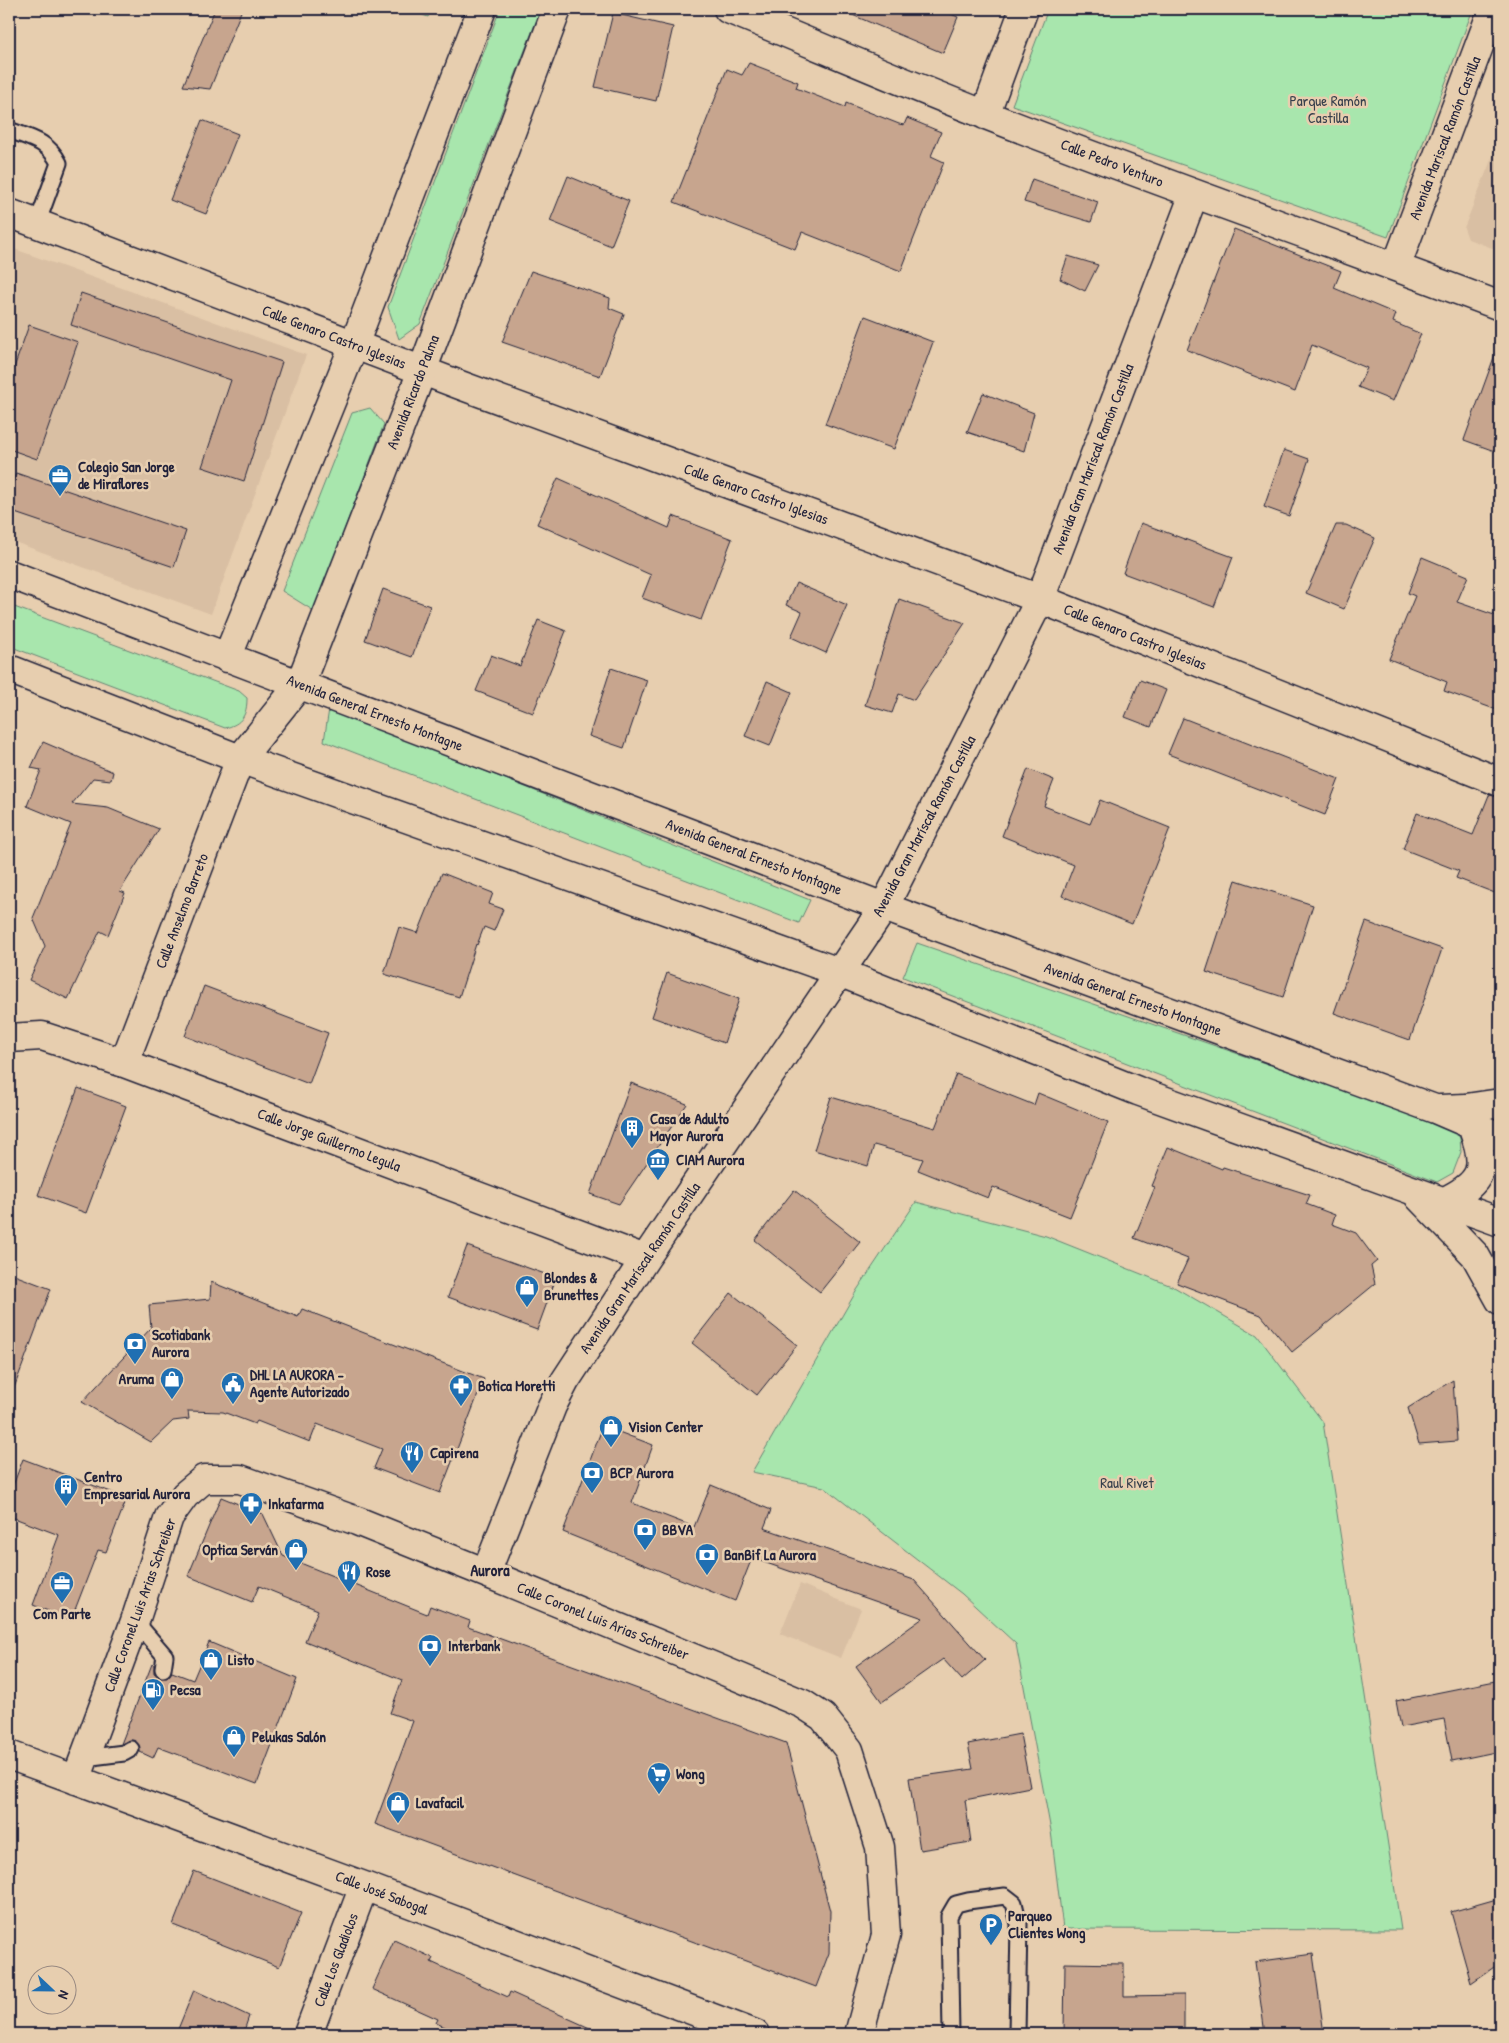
<svg xmlns="http://www.w3.org/2000/svg" width="1509" height="2043" viewBox="0 0 1509 2043" font-family="'Patrick Hand',sans-serif">
  <style>
    .built { fill: #d9bfa3 }
    .green { fill: #a8e6ad; stroke: #658474 }
    .building { fill: #c7a58e; stroke: #22223b }
    .lines { fill: none; stroke-linecap: round; stroke-linejoin: round }
    .lane-casing { stroke: #22223b; stroke-width: 19 }
    .street-casing { stroke: #22223b; stroke-width: 31 }
    .secondary-casing { stroke: #22223b; stroke-width: 31 }
    .lane { stroke: #e7ceaf; stroke-width: 15 }
    .street { stroke: #e7ceaf; stroke-width: 28 }
    .secondary { stroke: #e7ceaf; stroke-width: 28 }
    .labels { text-anchor: middle; stroke-width: 5; stroke-linejoin: round; paint-order: stroke }
    .park-label { font-size: 15px; fill: #363f4c; stroke: #e7ceaf }
    .street-label { font-size: 15px; fill: #22223b; stroke: #e7ceaf }
    .poi-label { font-size: 15px; font-weight: bold; fill: #22223b; stroke: #e7ceaf; text-anchor: start }
    .neighbourhood-label { font-size: 16px; font-weight: bold; fill: #22223b; stroke: #e7ceaf }
  </style>
  <rect width="100%" height="100%" fill="#e7ceaf"/>
  <filter id="ink" filterUnits="userSpaceOnUse"><feTurbulence type="fractalNoise" baseFrequency=".02" numOctaves="2"/><feDisplacementMap in="SourceGraphic" scale="10" xChannelSelector="R" yChannelSelector="G"/><feConvolveMatrix kernelMatrix="1 2 1 2 8 2 1 2 1" color-interpolation-filters="sRGB"/></filter>
  <g filter="url(#ink)">
    <path class="built" d="M1497,145l3,1v105l-32,-12 -4,-11z
      M9,247l297,108 -95,259 -202,-74z
      M800,1584l61,25 -20,49 -61,-24z"/>
    <path class="green" d="M407,9h24l-3,8z
      M500,9h39l1,2 -120,313 -21,15 -11,-32z
      M1048,9h425l-85,228 -376,-132z
      M370,408l14,16 -70,187 -32,-20 70,-178z
      M9,605l230,86 8,7c0,17 -5,26 -22,30l-216,-82z
      M329,709l481,191 -11,23 -475,-182z
      M917,943l536,185 7,10 1,14 -8,21 -16,9 -534,-205z
      M916,1202l130,34 128,51 83,48 66,87 78,508 -338,-1 -12,-98 -35,-187 -54,-50 -138,-107 -72,-15 105,-182z"/>
    <path class="building" d="M215,9h27l-32,80 -27,-3z
      M838,9h101l19,8 -15,36z
      M613,13l60,14 -17,74 -61,-14z
      M749,63l49,19 -2,6 49,19 1,-4 53,21 5,1 3,-7 34,14 -10,24 13,6 -43,109 -99,-39 -7,17 -121,-47 53,-133 15,6z
      M202,120l36,14 -32,80 -36,-14z
      M568,176l61,25 -18,45 -61,-25z
      M1032,179l66,23 -7,20 -67,-20z
      M1234,229l107,42 -7,17 62,26 -3,8 28,12 -28,67 -35,-14 9,-19 -55,-23 -17,47 -108,-42z
      M1068,256l30,9 -13,26 -25,-12z
      M531,271l79,27 -1,10 15,6 -24,62 -98,-34z
      M81,293l201,69 -38,119 -42,-14 29,-87 -160,-55z
      M865,316l68,26 -39,107 -69,-25z
      M29,325l49,17 -41,117 -28,-10v-67z
      M1497,349h3v104l-36,-13z
      M983,393l51,20 -10,38 -57,-19z
      M1284,450l25,9 -20,57 -25,-9z
      M16,473l170,58 -12,36 -165,-56v-18z
      M558,478l111,50 4,-12 59,23 -31,81 -59,-22 9,-23 -114,-51z
      M1141,523l92,34 -19,50 -91,-34z
      M1336,525h10l29,13 -31,71 -38,-16z
      M1422,557l46,19 -11,26 43,15v94l-56,-20 3,-9 -58,-23 26,-63 -7,-3z
      M796,583l51,22 -21,48 -35,-16 11,-25 -16,-7z
      M383,589l47,17 -18,51 -47,-17z
      M899,599l66,24 -51,77 -15,-6 -7,19 -27,-8z
      M538,620l28,11 -33,82 -57,-22 15,-36 29,11z
      M611,668l36,12 -23,68 -35,-12z
      M1140,680l26,10 -15,37 -26,-10z
      M767,681l25,11 -22,54 -25,-10z
      M1183,718l156,61 -14,36 -157,-61z
      M43,742l70,30 -2,8 -18,-2 -21,26 36,4 51,21 -39,62 5,2 -17,42 -8,-4 -32,68 -39,-19 16,-34 -12,-28 38,-94 -44,-18 14,-36 -10,-2z
      M1028,769l26,11 -10,26 46,18 10,-24 70,28 -38,96 -70,-28 12,-31 -72,-29z
      M1489,795l11,2v98l-44,-17 3,-7 -56,-22 14,-36 56,22z
      M442,873l51,20 -4,11 14,5 -9,22 -10,-4 -7,18 -1,-1 -17,53 -75,-23 15,-47 19,6z
      M1236,880l77,25 -30,92 -77,-25z
      M1366,922l76,27 -32,91 -76,-27z
      M667,973l72,26 -15,44 -72,-26z
      M204,986l124,47 -19,51 -124,-48z
      M956,1074l78,31 4,-12 70,29 -38,95 -77,-30 -5,11 -70,-28 5,-11 -49,-14 -6,21 -54,-16 17,-53 104,31z
      M631,1083l56,21 -68,100 -29,-10z
      M78,1088l48,18 -40,107 -48,-18z
      M1168,1147l54,22 1,-2 87,28 -4,9 29,11 -3,9 24,9 21,28 -6,5 4,18 -83,68 -31,-37 -84,-32 11,-24 -54,-21 21,-51 -3,-1z
      M794,1190l66,52 -40,50 -65,-52z
      M467,1246l89,32 -19,52 -89,-33z
      M9,1273l42,16 -40,107 -2,-1z
      M211,1282l87,35 4,-8 182,70 -44,114 -66,-25 8,-19 -65,-25 -7,18 -53,-21 -2,3 -32,-12 -35,-1 1,8 -16,2 -22,21 -69,-40 69,-74 -2,-23 61,-6z
      M731,1293l66,52 -40,50 -65,-52z
      M1453,1380l4,61 -38,3 -11,-36z
      M603,1426l50,19 -21,58 62,24 17,-42 60,25 -7,18 150,52 71,80 -23,20 -19,-21 -61,43 -26,-36 67,-48 -171,-60 -17,43 -172,-69z
      M23,1459l104,39 -21,54 -8,-2 -27,70 -38,-15 26,-70 -50,-19v-20z
      M221,1497l42,17 20,42 144,58 3,-8 40,15 -2,6 318,116 44,168 -1,42 -13,34 -441,-163 38,-103 -23,-8 12,-33 -97,-39 13,-31 -59,-24 -7,16 -64,-26z
      M209,1642l88,37 -40,105 -99,-37 -5,11 -13,-6 -1,-7 -4,-4 -4,-1 -10,4 31,-80 2,1v8l7,5h6l5,-6 21,8z
      M1500,1680v71l-48,10 -8,-42 -43,8 -5,-26z
      M1020,1734l10,53 -65,13 6,42 -51,8 -11,-72 64,-9 -5,-25z
      M194,1871l107,42 -22,54 -106,-42z
      M1500,1898v65l-29,20 -20,-71z
      M394,1940l39,18 -2,4 77,35 2,-5 93,42h-142l-25,-11 2,-4 -66,-30z
      M1313,1954l11,80h-59l-10,-72z
      M1065,1963l59,1v32l60,-1v39h-120z
      M194,1990l55,26 -6,18h-67z"/>
    <g class="lines">
      <g class="lane-casing">
        <path id="lane" d="M9,130c21,8 39,11 50,33l-22,61
          M135,1621l30,35 -2,13
          M84,1758l40,-5 7,-4
          M951,2034l-2,-118 7,-12 12,-3 37,-5 9,7 5,21 -2,110"/>
      </g>
      <g class="street-casing">
        <path id="street" d="M728,9c86,35 171,72 258,106 170,67 343,126 514,191
          M985,115l39,-106
          M9,213l451,172 580,214 460,183
          M1396,267l97,-258
          M9,1038l33,-2 82,27 521,196
          M124,1063l116,-304
          M486,1573l66,-167 13,-25 80,-122 239,-352 156,-308 154,-405
          M9,1755l355,131 391,148
          M76,1780l59,-159 34,-104 16,-22 19,-16h36l117,42 129,52 231,95 86,36 20,13 26,33 31,97 6,88 -27,99
          M308,2034l56,-148"/>
      </g>
      <g class="secondary-casing">
        <path id="secondary" d="M9,574l875,333 551,202 65,28
          M227,658l127,-313 128,-336
          M9,669l231,90 599,213 299,119 362,131
          M240,759l60,-75 122,-313 135,-362
          M1440,1109l26,-1 34,-5
          M1419,1197l56,58 25,45
          M1443,1202c41,-20 45,-34 29,-76"/>
      </g>
      <use href="#lane" class="lane"/>
      <use href="#street" class="street"/>
      <use href="#secondary" class="secondary"/>
    </g>
  </g>
  <defs>
    <g id="office-pin" transform="scale(1.25)"><path d="M0 17L-7.5 6A9.5 9.5 0 1 1 7.5 6Z" fill="#1f6fb2" stroke="#e7ceaf"/><path d="M-6-3h4V-5.5h4V-3h4V5H-6ZM-1-4.5V-3h2v-1.5ZM-6 0V1H6V0Z" fill="#fff"/></g>
    <g id="building-pin" transform="scale(1.25)"><path d="M0 17L-7.5 6A9.5 9.5 0 1 1 7.5 6Z" fill="#1f6fb2" stroke="#e7ceaf"/><path d="M-4-6H4V6H1V3H-1V6H-4ZM-2.5-4.3h1.7v1.8h-1.7ZM.8-4.3h1.7v1.8H.8ZM-2.5-1h1.7V.8h-1.7ZM.8-1h1.7V.8H.8Z" fill="#fff"/></g>
    <g id="museum-pin" transform="scale(1.25)"><path d="M0 17L-7.5 6A9.5 9.5 0 1 1 7.5 6Z" fill="#1f6fb2" stroke="#e7ceaf"/><path d="M0-6L6-3V-2H-6V-3ZM-5-1h2V3h-2ZM-1-1h2V3h-2ZM3-1h2V3H3ZM-6 4H6V6H-6Z" fill="#fff"/></g>
    <g id="shop-pin" transform="scale(1.25)"><path d="M0 17L-7.5 6A9.5 9.5 0 1 1 7.5 6Z" fill="#1f6fb2" stroke="#e7ceaf"/><path d="M-5-2.5h2.3a2.7 3.5 0 0 1 5.4 0H5L5.5 6h-11ZM-1.5-2.5h3a1.5 2.3 0 0 0-3 0Z" fill="#fff"/></g>
    <g id="bank-pin" transform="scale(1.25)"><path d="M0 17L-7.5 6A9.5 9.5 0 1 1 7.5 6Z" fill="#1f6fb2" stroke="#e7ceaf"/><path d="M-6-4H6V4H-6ZM0-2.3a2.3 2.3 0 1 0 0 4.6a2.3 2.3 0 1 0 0-4.6Z" fill="#fff"/></g>
    <g id="civic-pin" transform="scale(1.25)"><path d="M0 17L-7.5 6A9.5 9.5 0 1 1 7.5 6Z" fill="#1f6fb2" stroke="#e7ceaf"/><path d="M-.6-6.5H3V-4.5H.6V-3L4-1V1h2V6H-6V1h2V-1L-.6-3ZM-1.2 2.5V6h2.4V2.5Z" fill="#fff"/></g>
    <g id="pharmacy-pin" transform="scale(1.25)"><path d="M0 17L-7.5 6A9.5 9.5 0 1 1 7.5 6Z" fill="#1f6fb2" stroke="#e7ceaf"/><path d="M-2-6h4v4h4v4h-4v4h-4v-4h-4v-4h4Z" fill="#fff"/></g>
    <g id="restaurant-pin" transform="scale(1.25)"><path d="M0 17L-7.5 6A9.5 9.5 0 1 1 7.5 6Z" fill="#1f6fb2" stroke="#e7ceaf"/><path d="M-5-6h1v4h1v-4h1v4h1v-4h1v5L-1.5 .5V6h-2V.5L-5-1ZM5-6V6H3V1.5H1.5Q1.5-4 5-6Z" fill="#fff"/></g>
    <g id="fuel-pin" transform="scale(1.25)"><path d="M0 17L-7.5 6A9.5 9.5 0 1 1 7.5 6Z" fill="#1f6fb2" stroke="#e7ceaf"/><path d="M-5.5-6h7V0h2V4h1.3V-2.5L3-4.5l.8-.8L6-3V5H2.5V1h-1V6h-7ZM-4.2-4.7v3.2H.2V-4.7Z" fill="#fff"/></g>
    <g id="supermarket-pin" transform="scale(1.25)"><path d="M0 17L-7.5 6A9.5 9.5 0 1 1 7.5 6Z" fill="#1f6fb2" stroke="#e7ceaf"/><path d="M-6-5.5h2.5l.6 2H6L4.5 2H-2.5L-4.4-4H-6ZM-1.5 3.2a1.3 1.3 0 1 0 .1 0ZM3 3.2a1.3 1.3 0 1 0 .1 0Z" fill="#fff"/></g>
    <g id="parking-pin" transform="scale(1.25)"><path d="M0 17L-7.5 6A9.5 9.5 0 1 1 7.5 6Z" fill="#1f6fb2" stroke="#e7ceaf"/><path d="M-3.5-5.5H1a3.5 3.5 0 0 1 0 7H-1V5.5H-3.5ZM-1-3.4V-.6H.8a1.4 1.4 0 0 0 0-2.8Z" fill="#fff"/></g>
  </defs>
  <g fill-rule="evenodd">
    <use href="#office-pin" x="60" y="476"/>
    <use href="#building-pin" x="632" y="1128"/>
    <use href="#museum-pin" x="658" y="1160"/>
    <use href="#shop-pin" x="527" y="1287"/>
    <use href="#bank-pin" x="135" y="1344"/>
    <use href="#shop-pin" x="172" y="1379"/>
    <use href="#civic-pin" x="233" y="1384"/>
    <use href="#pharmacy-pin" x="461" y="1386"/>
    <use href="#shop-pin" x="611" y="1427"/>
    <use href="#restaurant-pin" x="412" y="1453"/>
    <use href="#bank-pin" x="592" y="1473"/>
    <use href="#building-pin" x="66" y="1486"/>
    <use href="#pharmacy-pin" x="251" y="1504"/>
    <use href="#bank-pin" x="645" y="1530"/>
    <use href="#shop-pin" x="296" y="1550"/>
    <use href="#bank-pin" x="707" y="1555"/>
    <use href="#restaurant-pin" x="349" y="1572"/>
    <use href="#office-pin" x="62" y="1583"/>
    <use href="#bank-pin" x="430" y="1646"/>
    <use href="#shop-pin" x="211" y="1660"/>
    <use href="#fuel-pin" x="153" y="1690"/>
    <use href="#shop-pin" x="234" y="1737"/>
    <use href="#supermarket-pin" x="659" y="1774"/>
    <use href="#shop-pin" x="398" y="1803"/>
    <use href="#parking-pin" x="991" y="1925"/>
  </g>
  <g class="labels">
    <g class="park-label">
      <text x="1328" y="106">Parque Ramón<tspan x="1328" dy="17">Castilla</tspan></text>
      <text x="1127" y="1488">Raul Rivet</text>
    </g>
    <g class="street-label">
      <text transform="translate(1445 138) rotate(-69)" y="5">Avenida Mariscal Ramón Castilla</text>
      <text transform="translate(1112 163) rotate(21)" y="5">Calle Pedro Venturo</text>
      <text transform="translate(334 337) rotate(21)" y="5">Calle Genaro Castro Iglesias</text>
      <text transform="translate(413 392) rotate(-69)" y="5">Avenida Ricardo Palma</text>
      <text transform="translate(1093 459) rotate(-69)" y="5">Avenida Gran Maríscal Ramón Castilla</text>
      <text transform="translate(756 494) rotate(20)" y="5">Calle Genaro Castro Iglesias</text>
      <text transform="translate(1135 637) rotate(22)" y="5">Calle Genaro Castro Iglesias</text>
      <text transform="translate(375 713) rotate(21)" y="5">Avenida General Ernesto Montagne</text>
      <text transform="translate(924 826) rotate(-62)" y="5">Avenida Gran Maríscal Ramón Castilla</text>
      <text transform="translate(754 857) rotate(21)" y="5">Avenida General Ernesto Montagne</text>
      <text transform="translate(182 911) rotate(-69)" y="5">Calle Anselmo Barreto</text>
      <text transform="translate(1133 999) rotate(20)" y="5">Avenida General Ernesto Montagne</text>
      <text transform="translate(329 1140) rotate(21)" y="5">Calle Jorge Guillermo Legula</text>
      <text transform="translate(640 1268) rotate(-56)" y="5">Avenida Gran Maríscal Ramón Castilla</text>
      <text transform="translate(140 1605) rotate(-70)" y="5">Calle Coronel Luis Arias Schreiber</text>
      <text transform="translate(603 1621) rotate(22)" y="5">Calle Coronel Luis Arias Schreiber</text>
      <text transform="translate(382 1893) rotate(21)" y="5">Calle José Sabogal</text>
      <text transform="translate(336 1960) rotate(-69)" y="5">Calle Los Gladiolos</text>
    </g>
    <g class="poi-label">
      <text x="78" y="472">Colegio San Jorge<tspan x="78" dy="17">de Miraflores</tspan></text>
      <text x="650" y="1124">Casa de Adulto<tspan x="650" dy="17">Mayor Aurora</tspan></text>
      <text x="676" y="1165">CIAM Aurora</text>
      <text x="544" y="1283">Blondes &amp;<tspan x="544" dy="17">Brunettes</tspan></text>
      <text x="152" y="1340">Scotiabank<tspan x="152" dy="17">Aurora</tspan></text>
      <text x="250" y="1380">DHL LA AURORA -<tspan x="250" dy="17">Agente Autorizado</tspan></text>
      <text x="154" y="1384" text-anchor="end">Aruma</text>
      <text x="478" y="1391">Botica Moretti</text>
      <text x="628" y="1432">Vision Center</text>
      <text x="430" y="1458">Capirena</text>
      <text x="610" y="1478">BCP Aurora</text>
      <text x="84" y="1482">Centro<tspan x="84" dy="17">Empresarial Aurora</tspan></text>
      <text x="268" y="1509">Inkafarma</text>
      <text x="662" y="1535">BBVA</text>
      <text x="278" y="1555" text-anchor="end">Optica Serván</text>
      <text x="724" y="1560">BanBif La Aurora</text>
      <text x="366" y="1577">Rose</text>
      <text x="62" y="1619" text-anchor="middle">Com Parte</text>
      <text x="448" y="1651">Interbank</text>
      <text x="228" y="1665">Listo</text>
      <text x="170" y="1695">Pecsa</text>
      <text x="252" y="1742">Pelukas Salón</text>
      <text x="676" y="1779">Wong</text>
      <text x="416" y="1808">Lavafacil</text>
      <text x="1008" y="1921">Parqueo<tspan x="1008" dy="17">Clientes Wong</tspan></text>
    </g>
    <g class="neighbourhood-label">
      <text x="490" y="1576">Aurora</text>
    </g>
  </g>
  <rect width="1509" height="2043" fill="none" stroke="#e7ceaf" stroke-width="30"/>
  <rect x="15" y="15" width="1479" height="2013" fill="none" stroke="#22223b" stroke-width="2" filter="url(#ink)"/>
  <g transform="translate(52 1990) rotate(112)"><circle r="24" fill="#e7ceaf" stroke="#988981"/>
  <path d="M0-4L9 19L0 12L-9 19Z" fill="#1f6fb2"/>
  <text y="-8" font-size="14" font-weight="bold" text-anchor="middle" fill="#22223b">N</text>
  </g>
</svg>
